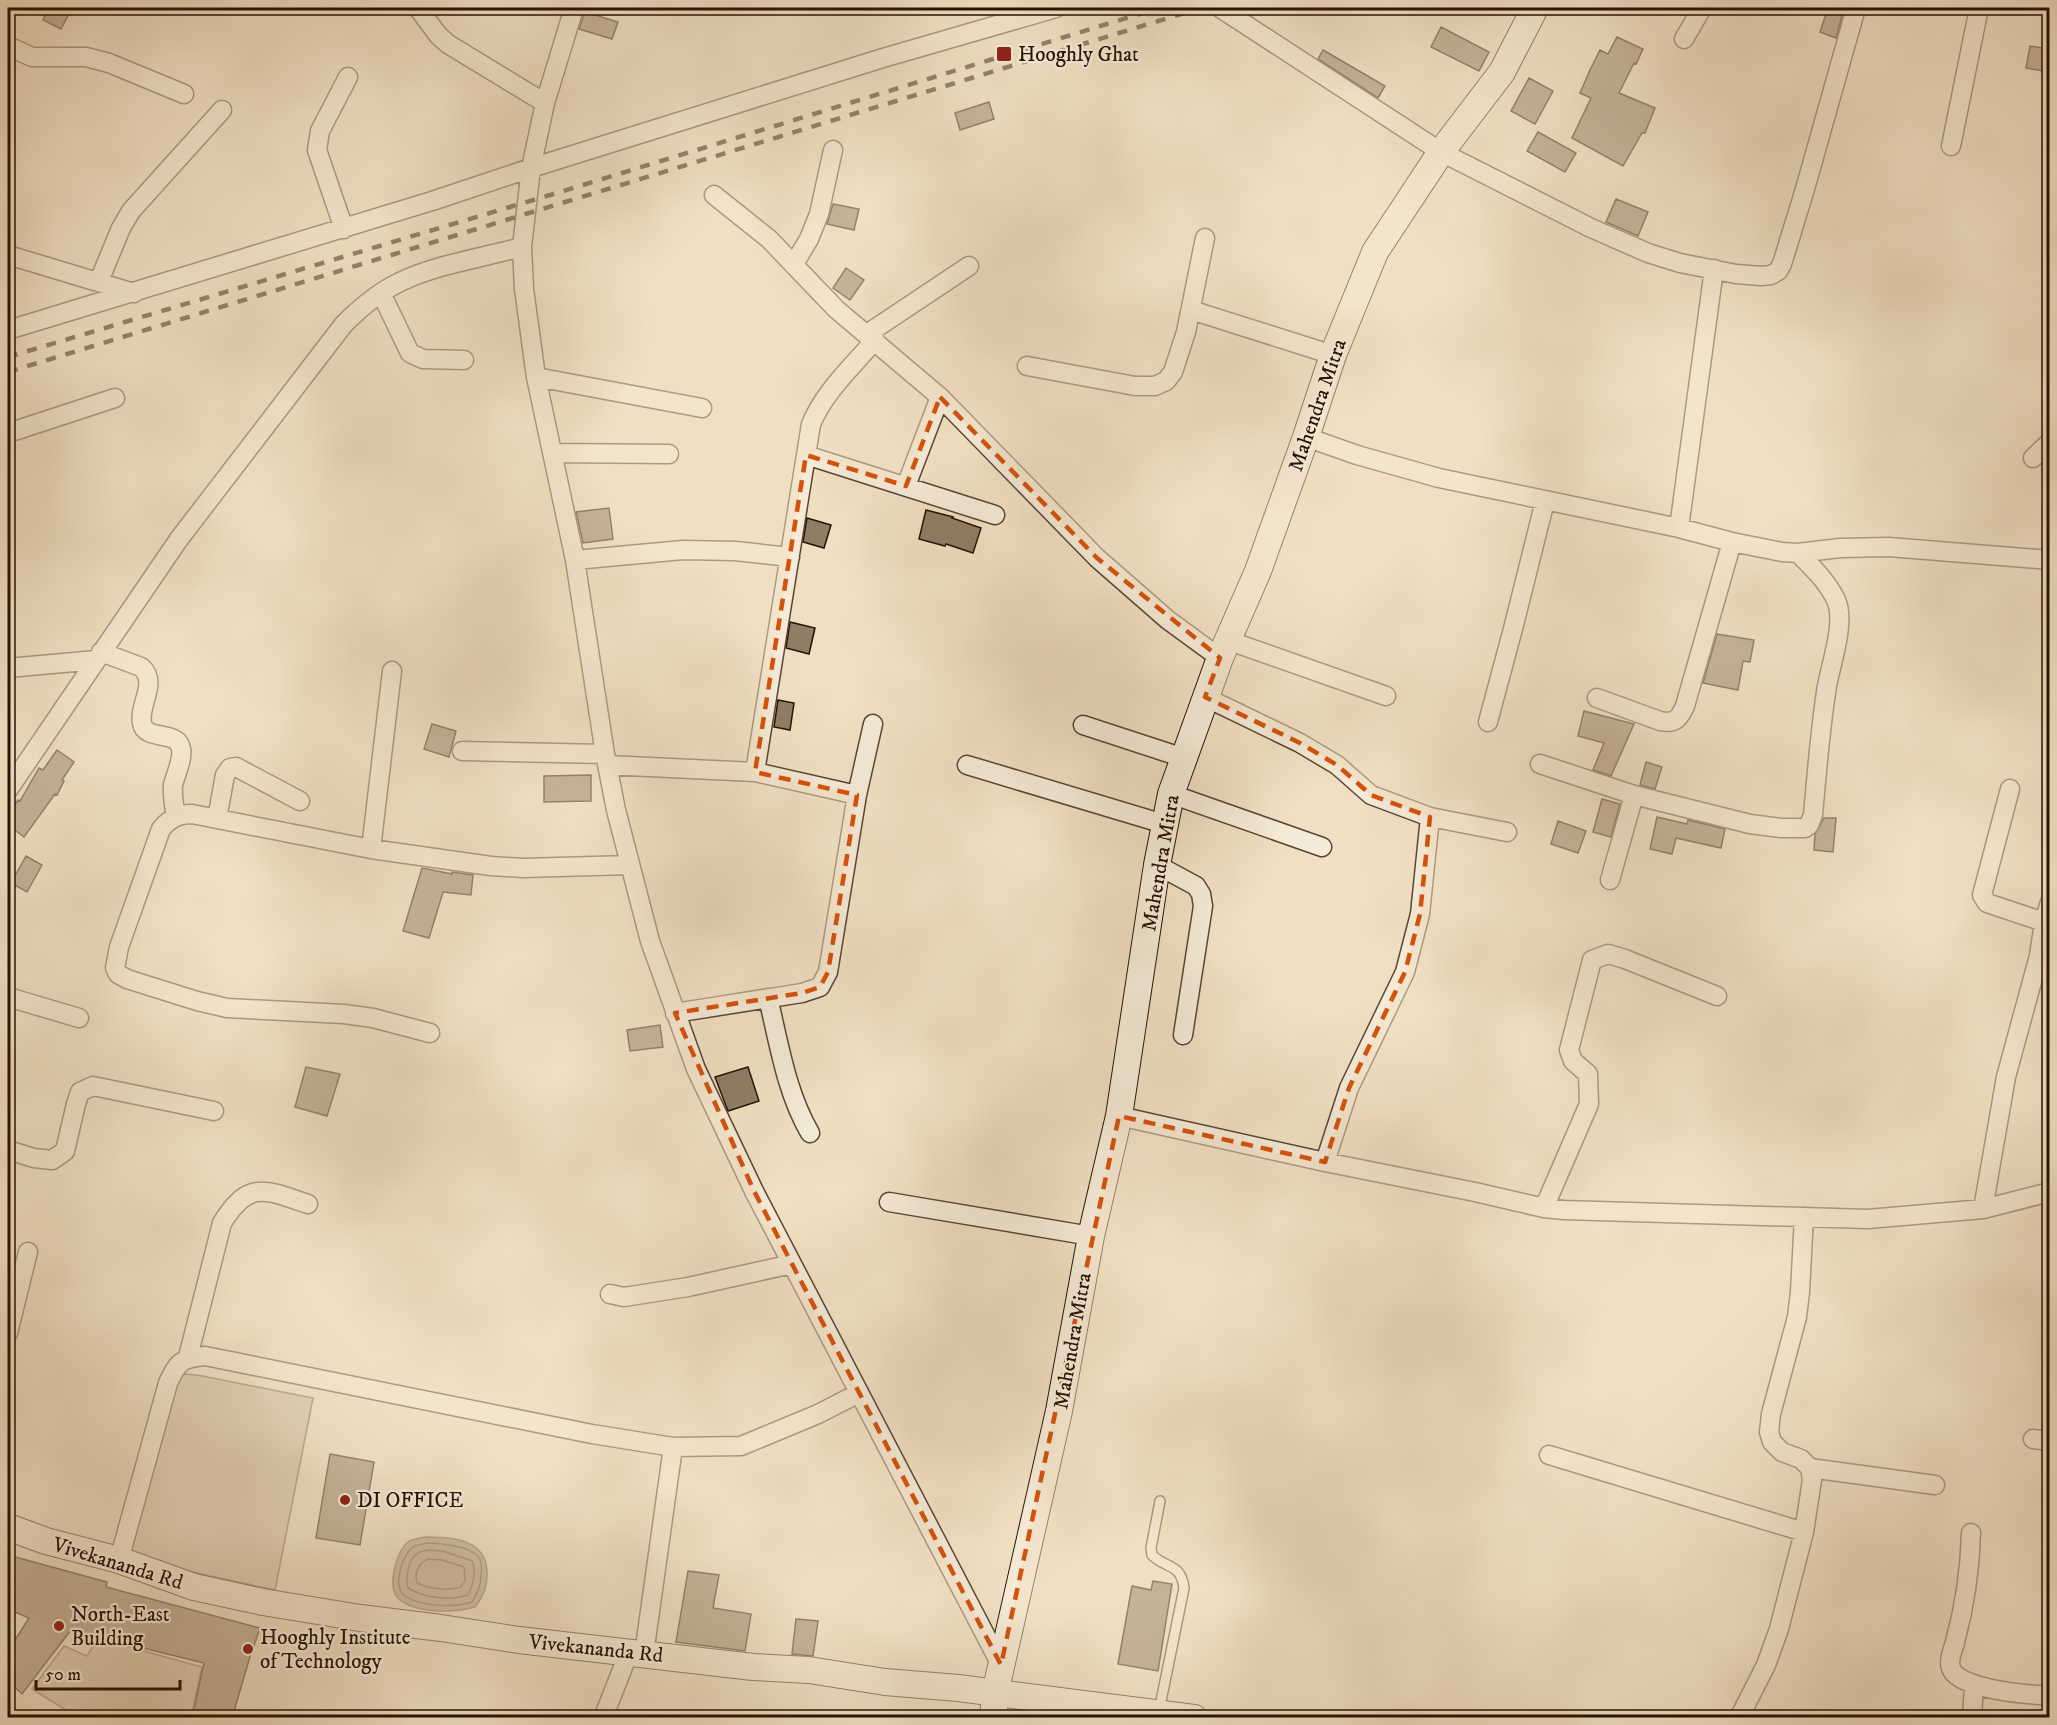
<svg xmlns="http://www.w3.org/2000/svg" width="2057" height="1725" viewBox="0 0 2057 1725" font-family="'IM FELL DW Pica',serif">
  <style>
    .park { fill: #cebda2; stroke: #7a6752; stroke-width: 1.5 }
    .water { fill: #ac9a81; stroke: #77634e; stroke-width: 1.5 }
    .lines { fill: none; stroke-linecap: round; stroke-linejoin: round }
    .shore { stroke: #6a5642; stroke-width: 1.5 }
    .building { fill: #907d66; stroke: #271102; stroke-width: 1.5 }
    .lane-casing { stroke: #594532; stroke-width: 12 }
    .street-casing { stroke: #594532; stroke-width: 21 }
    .secondary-casing { stroke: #271102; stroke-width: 28 }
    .lane { stroke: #f5ebd8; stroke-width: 9 }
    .street { stroke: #f5ebd8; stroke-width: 18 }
    .secondary { stroke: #f5ebd8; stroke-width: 26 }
    .rail { stroke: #271102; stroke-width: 4.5; stroke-dasharray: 10 10; stroke-linecap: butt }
    .marked { fill: none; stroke: #d5520b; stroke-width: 4.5; stroke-dasharray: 12 8; stroke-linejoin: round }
    .poi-dot { fill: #8f2418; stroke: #f5ebd8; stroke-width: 2 }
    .labels { text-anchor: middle; stroke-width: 4.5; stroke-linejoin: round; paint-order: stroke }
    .poi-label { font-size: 21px; fill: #271102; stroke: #f5ebd8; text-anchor: start }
    .street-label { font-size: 21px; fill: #271102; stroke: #f5ebd8 }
  </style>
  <rect width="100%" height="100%" fill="#f0e0c3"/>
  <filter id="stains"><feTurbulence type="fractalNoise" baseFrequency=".00333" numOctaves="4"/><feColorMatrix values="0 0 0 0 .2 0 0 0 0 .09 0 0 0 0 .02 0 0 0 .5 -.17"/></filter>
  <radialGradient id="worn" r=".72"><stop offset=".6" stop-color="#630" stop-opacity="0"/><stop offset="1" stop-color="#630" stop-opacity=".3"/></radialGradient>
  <path class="park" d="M185,1374l12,1 116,23 -38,192 -152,-33 47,-172 11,-10z
    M99,1636l19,8 84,23 -11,50h-114l-45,-28 32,-43 23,10z"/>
  <path class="water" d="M426,1537c30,0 63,3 61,40 0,11 -5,21 -12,30 -20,6 -61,7 -77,-9 -11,-11 -2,-47 10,-56 4,-3 13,-4 18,-5z"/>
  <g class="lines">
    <path class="shore" d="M427,1543c13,0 41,3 51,13 4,5 4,13 3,19 0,10 -3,18 -9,27 -17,6 -55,5 -69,-8 -10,-9 0,-41 10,-47 4,-2 10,-3 14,-4z
      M428,1550l15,1 29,10c5,12 1,23 -4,34 -19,6 -44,3 -60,-7 -3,-10 0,-29 10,-35 3,-2 7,-2 10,-3z
      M429,1559l13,1 22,7 1,13 -4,7c-13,4 -31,2 -44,-4 -3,-10 2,-21 12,-24z"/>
  </g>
  <path class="building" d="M49,8h23l-11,21 -18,-9z
    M1828,8l15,4 -7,26 -16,-6z
    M585,12l33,10 -6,17 -33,-10z
    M1441,27l48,25 -10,19 -48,-24z
    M1617,37l26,12 -7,15 -2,-1 -15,30 36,15 -10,25h-3l-19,33 -51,-28 19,-40 -11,-5 10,-23 10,-20 8,4z
    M2030,46l19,3v23l-23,-4z
    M1323,50l62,36 -7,12 -60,-39z
    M1529,78l24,13 -18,33 -24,-13z
    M989,102l5,17 -34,11 -5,-17z
    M1538,132l38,21 -11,19 -38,-21z
    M1616,199l32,13 -10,24 -32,-14z
    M833,204l26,5 -5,21 -27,-6z
    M846,268l18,12 -14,20 -17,-12z
    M609,508l4,31 -30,4 -7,-31z
    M926,510l27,7 -1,1 29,10 -8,25 -27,-9 -1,2 -26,-7z
    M807,518l24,7 -7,23 -21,-6z
    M790,622l25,6 -6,26 -23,-6z
    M1717,634l37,6 -4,22 -7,-1 -5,29 -35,-7z
    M778,700l16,3 -4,27 -16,-3z
    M1584,711l50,13 -23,52 -18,-6 11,-27 -26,-7z
    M432,724l24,7 -7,26 -25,-8z
    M57,750l17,12 -12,18 2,1 -7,14 -2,-1 -31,43 -16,-12v-10l10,-15 2,1 19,-33 4,2z
    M1646,762l16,5 -7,22 -15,-4z
    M591,775v26l-47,1v-26z
    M1602,799l18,5 -9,33 -18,-5z
    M1657,817l30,7 1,-4 37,9 -4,19 -45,-10 -4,16 -22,-5z
    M1824,818h12l-3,34 -19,-2 1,-16z
    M1558,821l28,10 -8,22 -27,-9z
    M26,856l16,9 -15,27 -16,-9z
    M422,868l30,6v-2l21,3 -2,20 -28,-3 -14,46 -26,-7z
    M660,1025l3,22 -33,4 -3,-21z
    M306,1067l34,7 -13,42 -32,-9z
    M748,1067l11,34 -31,10 -13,-34z
    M330,1454l44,8 -14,83 -44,-7z
    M8,1555l99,27 -1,5 154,41 -11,32 -17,58h-40l12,-55 -114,-28v2l-19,-7 -49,64 -14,-13v-30l21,-33 -21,-9z
    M688,1571l31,4 -6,33 38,6 -6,37 -69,-9z
    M1153,1581l19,3 -14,87 -40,-7 14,-78 19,4z
    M796,1619l22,2 -5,35 -21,-2z"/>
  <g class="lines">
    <g class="lane-casing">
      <path id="lane" d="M1159,1711l25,-123c-3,-25 -18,-19 -32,-33l-1,-7 9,-47"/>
    </g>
    <g class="street-casing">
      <path id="street" d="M418,8l20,27 10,9 97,59
        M574,8l-29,95 -14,65 -9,79 2,42 12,88 39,183 30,194 11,56 34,131 46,128 58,122 247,474
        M1220,8l221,144 150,76 57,25 32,10 56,11 25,2 10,-1 7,-4 4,-7 23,-75 51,-181
        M1684,39l18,-31
        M8,46l24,11h54l23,6 75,31
        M1951,146l28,-138
        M714,195l55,44 67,70 104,88 157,161 71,62 52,38
        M344,229l-27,-79 3,-19 28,-54
        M8,255l126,38
        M794,264l15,-25 10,-25 14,-64
        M99,281l22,-53 10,-17 91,-101
        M381,293l29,60 13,6 41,1
        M1191,310l142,45
        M8,330l424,-129 99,-33 352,-110 173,-50
        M867,334l102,-68
        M1027,366l108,20h20l11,-5 7,-9 13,-40 19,-94
        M536,377l166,31
        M8,433l107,-35
        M1306,437l51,18 82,23 240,50 53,14 50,10 16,1 42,-5 49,-1 161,13
        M552,453l117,1
        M806,455l189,60
        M2033,458l17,-16
        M906,486l34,-89
        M1679,528l35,-259
        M575,560l108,-10 52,1 55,6
        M1227,640l159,56
        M101,652l40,15c18,15 -3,38 1,56 3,19 36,6 39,26 2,11 -5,24 -8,36 -1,10 1,21 3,32
        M8,668l88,-8
        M1205,697l95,46 37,22 34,30 59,22 77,15
        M1597,698l63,23c15,3 19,-2 25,-15l47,-164
        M1488,722l26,-97 31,-124
        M1083,725l101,33
        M462,751l143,3
        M1540,764l94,31 116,29 31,4h24l4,-3 4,-10c4,-43 7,-86 14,-129 4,-23 19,-64 9,-86 -9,-19 -24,-33 -38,-47
        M607,765l148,7 102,23
        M967,765l197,59
        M755,772l56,-348c14,-33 41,-57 64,-84
        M2010,789l-28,106 5,8 57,19
        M8,790l171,-251 165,-215c17,-17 35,-32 56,-42 35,-17 84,-25 122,-35
        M1171,794l151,53
        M217,819l8,-44 5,-7 6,-1 64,34
        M371,849l21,-178
        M1157,865l39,21 5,8 2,12 -20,129
        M1610,880l24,-85
        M8,997l71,21
        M768,998c11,45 18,94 42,135
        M675,1013l127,-20 18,-6 8,-15 29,-177 16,-71
        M430,1033l-57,-15 -29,-4 -117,-6 -30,-7 -70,-22 -9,-5 -3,-6 4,-21 42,-118c8,-10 17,-15 31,-15l179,35 120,17 32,2 107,-3
        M1119,1116l206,46 150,30 69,16 20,2 304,9 115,-10 67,-17
        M8,1150l26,8 18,2 13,-9 11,-47 4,-12 13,-6 121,25
        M1325,1162l24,-74 56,-116 15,-58 10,-97
        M889,1202l202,34
        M1544,1208l45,-104 -1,-30 -15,-13 -4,-11 23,-90 16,-6 17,5 92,37
        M1983,1209l23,-132 33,-121 5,-34 6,-20
        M610,1294l14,3 64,-10 104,-23
        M8,1333l20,-81
        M188,1357l34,-134c27,-44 44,-33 86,-19
        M2033,1439l17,2
        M1549,1455l255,77
        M1810,1468l125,17
        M1971,1533c-1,37 -6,72 -16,109 -2,8 -7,18 -4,26 6,21 80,28 99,27
        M119,1560l49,-177c10,-21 13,-25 37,-27l387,78 81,13 68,-1 77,-32 41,-21
        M644,1654l29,-207
        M603,1718l26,-66
        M1739,1718l27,-53 13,-36 25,-97 8,-52 -2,-12 -9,-9 -19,-7 -10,-10 -3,-10 2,-18 26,-97 3,-25 4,-75
        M1972,1718l2,-34"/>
    </g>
    <g class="secondary-casing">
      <path id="secondary" d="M8,1527l38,14 73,19 75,27 69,15 97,16 81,10 78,12 234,27 56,3 76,12 73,6 236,30
        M993,1718l2,-25 64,-282 32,-175 28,-120 38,-251 14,-71 49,-136 38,-87 48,-134 27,-82 42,-103 66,-100 61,-80 33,-64"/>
    </g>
    <use href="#lane" class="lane"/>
    <use href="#street" class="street"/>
    <use href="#secondary" class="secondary"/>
    <path class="rail" d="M8,357l552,-165 599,-184
      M8,372l1193,-364"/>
  </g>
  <path d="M0 0H2057V1725H0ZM940,397l157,161 123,100 -15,39 95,46 37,22 34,30 59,22 -10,97 -15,58 -56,116 -24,74 -206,-46 -118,549 -247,-474 -79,-178 127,-20 18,-6 8,-15 29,-177 -102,-23 51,-317 100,31z" fill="#f0e0c3" fill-opacity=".55" fill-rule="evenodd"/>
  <path class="marked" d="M940,397l157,161 123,100 -15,39 95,46 37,22 34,30 59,22 -10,97 -15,58 -56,116 -24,74 -206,-46 -118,549 -247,-474 -79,-178 127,-20 18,-6 8,-15 29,-177 -102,-23 51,-317 100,31z"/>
  <g class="poi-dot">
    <rect x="996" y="46" width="16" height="16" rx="3"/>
    <circle cx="345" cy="1500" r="6"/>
    <circle cx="59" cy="1626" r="6"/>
    <circle cx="248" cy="1649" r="6"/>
  </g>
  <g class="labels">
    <g class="poi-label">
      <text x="1018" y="61">Hooghly Ghat</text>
      <text x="357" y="1507">DI OFFICE</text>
      <text x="71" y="1621">North-East<tspan x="71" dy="24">Building</tspan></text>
      <text x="260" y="1644">Hooghly Institute<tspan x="260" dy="24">of Technology</tspan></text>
    </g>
    <g class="street-label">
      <text transform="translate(1317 405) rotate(-71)" y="7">Mahendra Mitra</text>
      <text transform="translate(1160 863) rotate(-80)" y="7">Mahendra Mitra</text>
      <text transform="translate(1072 1341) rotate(-80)" y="7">Mahendra Mitra</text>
      <text transform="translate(118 1563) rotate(17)" y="7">Vivekananda Rd</text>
      <text transform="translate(596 1648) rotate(6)" y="7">Vivekananda Rd</text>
    </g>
  </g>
  <rect width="2057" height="1725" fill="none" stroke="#f0e0c3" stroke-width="30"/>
  <rect x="9" y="9" width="2039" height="1707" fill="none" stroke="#271102" stroke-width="3"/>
  <rect x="15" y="15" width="2027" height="1695" fill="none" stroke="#271102" stroke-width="1.5"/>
  <path d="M36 1680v9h144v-9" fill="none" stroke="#271102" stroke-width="3"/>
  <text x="45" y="1680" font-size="18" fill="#271102" stroke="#f5ebd8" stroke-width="4.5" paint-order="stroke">50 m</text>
  <rect width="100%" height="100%" filter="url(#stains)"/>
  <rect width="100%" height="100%" fill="url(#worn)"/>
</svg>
